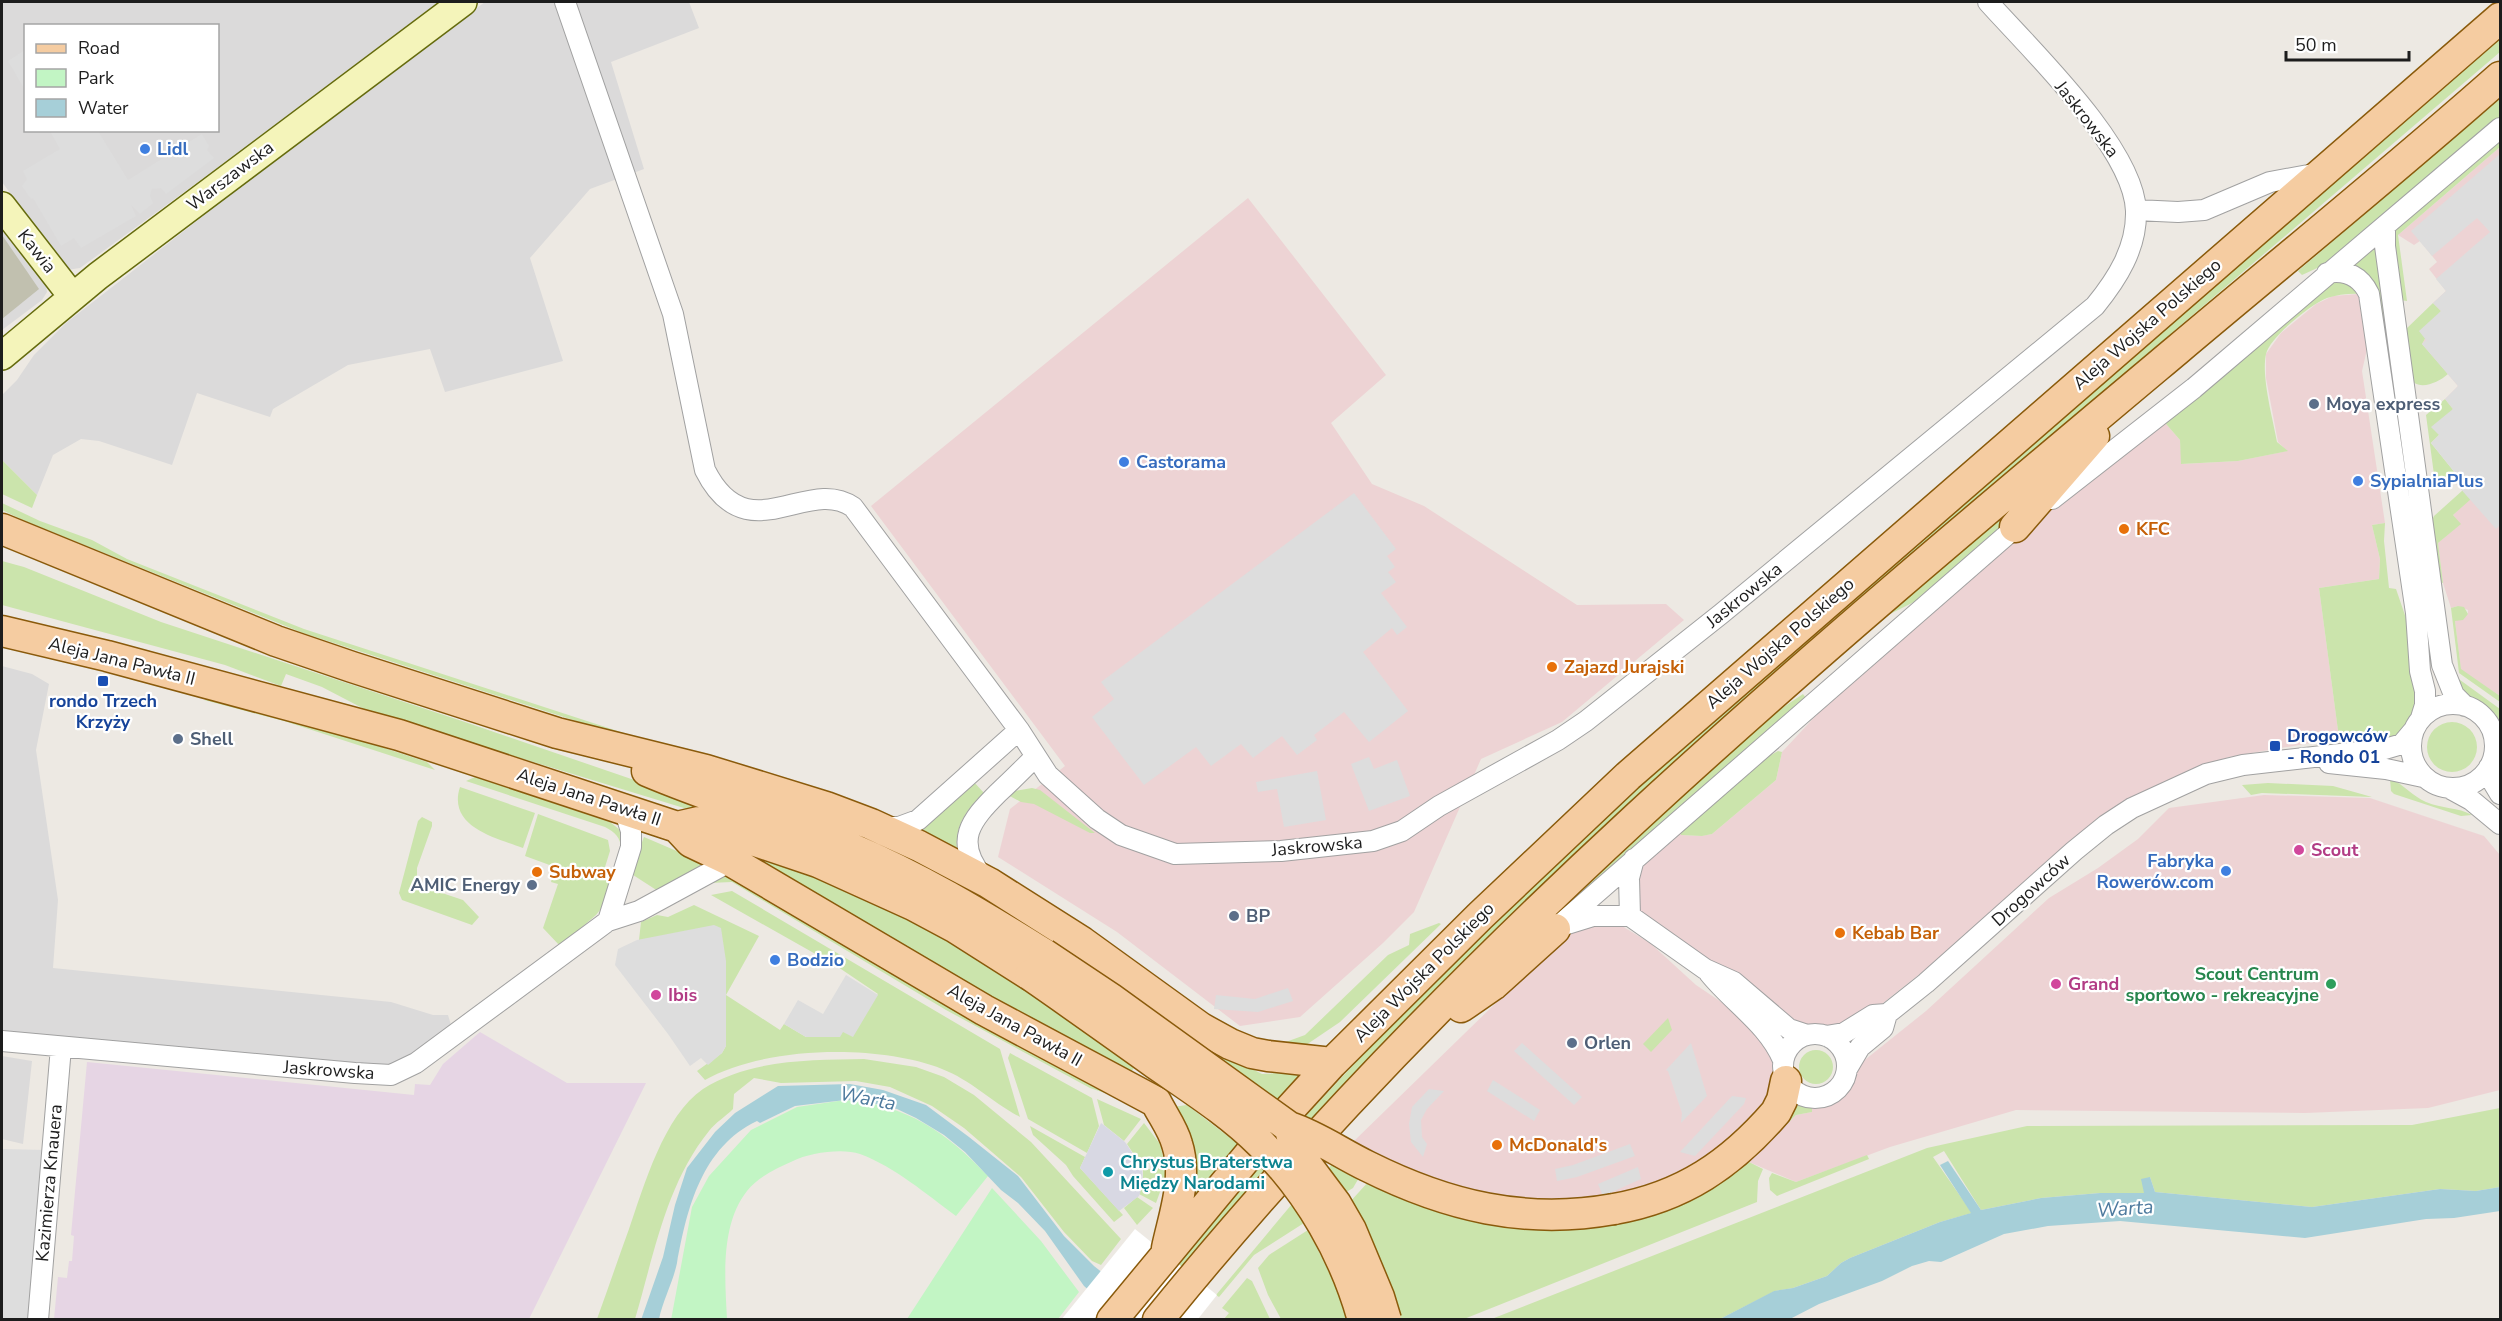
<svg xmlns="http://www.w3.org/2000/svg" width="2502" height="1321" viewBox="0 0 2502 1321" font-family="'Nunito Sans',sans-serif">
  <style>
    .residential { fill: #dbdada; fill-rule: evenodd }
    .commercial { fill: #edd3d4 }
    .industrial { fill: #e6d5e4 }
    .construction { fill: #c1c0af }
    .grass { fill: #cbe4ac }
    .park { fill: #c2f5c4 }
    .parking { fill: #ddd }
    .plaza { fill: #d8d8e3 }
    .water { fill: #a6cfd8 }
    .pier { fill: #fff }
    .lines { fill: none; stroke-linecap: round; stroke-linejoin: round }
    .street-casing { stroke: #a1a1a1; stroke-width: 22 }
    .secondary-casing { stroke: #656b0d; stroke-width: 30 }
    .primary-casing { stroke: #8a5a0b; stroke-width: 33 }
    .street { stroke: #fff; stroke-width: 20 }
    .secondary { stroke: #f4f4ba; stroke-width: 27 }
    .primary { stroke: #f5cca1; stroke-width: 30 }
    .primary-bridge-casing { stroke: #8a5a0b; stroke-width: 33; stroke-linecap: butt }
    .primary-bridge { stroke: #f5cca1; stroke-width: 30 }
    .shop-dot { fill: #3f7fe0; stroke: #fff; stroke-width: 2 }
    .service-dot { fill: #5c6f8a; stroke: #fff; stroke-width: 2 }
    .food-dot { fill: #e8710a; stroke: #fff; stroke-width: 2 }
    .transit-dot { fill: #1a4fb4; stroke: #fff; stroke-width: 2 }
    .hotel-dot { fill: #d1479c; stroke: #fff; stroke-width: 2 }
    .leisure-dot { fill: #2e9e5b; stroke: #fff; stroke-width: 2 }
    .culture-dot { fill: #0f9aa8; stroke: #fff; stroke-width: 2 }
    .labels { text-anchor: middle; stroke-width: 4.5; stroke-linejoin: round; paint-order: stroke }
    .street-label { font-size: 18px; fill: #1d1d1d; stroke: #fff }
    .shop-label { font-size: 18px; font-weight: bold; fill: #366cbe; stroke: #fff; text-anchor: start }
    .service-label { font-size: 18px; font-weight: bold; fill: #4e5e75; stroke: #fff; text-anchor: start }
    .food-label { font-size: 18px; font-weight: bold; fill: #c56008; stroke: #fff; text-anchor: start }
    .transit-label { font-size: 18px; font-weight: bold; fill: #164399; stroke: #fff }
    .hotel-label { font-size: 18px; font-weight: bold; fill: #b23c85; stroke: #fff; text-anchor: start }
    .leisure-label { font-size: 18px; font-weight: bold; fill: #27864d; stroke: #fff; text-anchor: end }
    .culture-label { font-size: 18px; font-weight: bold; fill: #0d838f; stroke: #fff; text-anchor: start }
    .water-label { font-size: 20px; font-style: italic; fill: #4e7a9e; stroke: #fff }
  </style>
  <rect width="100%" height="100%" fill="#ede9e3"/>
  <path class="residential" d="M2,2h443l-365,266 -13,2 -65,-88zM26,26h192v104h-192z
    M485,2h204l10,26 -88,34 33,107 -54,20 -60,69 33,103 -118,31 -15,-43 -82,16 -75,44 -3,8 -73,-24 -25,72 -73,-24 -18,-2 -28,16 -16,40 -35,-35v-65l15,-15 17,-25 32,-32 295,-230z
    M2,224l44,61 1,7 -5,8 -40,30z
    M2,666l30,8 17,10 -13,66 22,150 -5,68 338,34 42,13h15l3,10 -41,32 -17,8 -16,2 -375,-35z
    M2,1056l30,5 -9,83 -21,-5z"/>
  <path class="commercial" d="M2500,147v549l-39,-26 -6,-49 13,-7v-4l-10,-4 -7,2 -8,-25 -5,-40 22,-19 -7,-9 17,-16 -19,-21 5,-4 -3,-65 -8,-10 13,-13 -36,-42 19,-32 -8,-9 13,-12 -17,-22 8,-7 -17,-21 -6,4 -16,-10z
    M1248,198l138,177 -55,48 41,61 52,22 153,99 89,-1 18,16 -122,102 -81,37 -67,153 -31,31 -83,74 -60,9 -123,-94 -119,-75 12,-48 55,-43 -194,-260z
    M2358,294h6l4,51 -6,26 23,152 -13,2 8,34 -1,20 -60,9 20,150 -110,19 -73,29 -37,20 -183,155 -58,46 -39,23 -21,-4 -17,2 -153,-108 -11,-11 1,-38 5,-6 37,-33 1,3 20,1 11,-2 64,-54 6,-28 55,-59 239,-208 84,-68 20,23 2,24 56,-3 49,-10 -9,-9 -12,-64v-24l15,-21 35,-29 17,-8z
    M2264,795l106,3 114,38 16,19v235l-72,18 -123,5 -289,-3 -126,37 -94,35 -47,-20 47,-47 16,-3v-6h16l16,-11 7,-10 5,-18 70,-56 123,-113 49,-30 40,-29 31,-31z
    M1617,923l33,20 46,42 46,31 31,37 3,33 -2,9 -39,47 -81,45 -89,16 -61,-3 -57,-12 -66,-28 -28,-18 220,-214z"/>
  <path class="industrial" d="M480,1032l87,51h79l-117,236h-475l4,-42 9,1 2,-17h3l2,-25 -3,-1 16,-173 327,33 1,-11 15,1 13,-21z"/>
  <path class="construction" d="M2,235l37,54 -37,30z"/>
  <path class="grass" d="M2500,39v13l-680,582 -164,145 -106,99 -233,236 -60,65 -75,89 -7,-6 68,-79 145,-155 246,-240 671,-583z
    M2500,99v19l-174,146 -24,11 -4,-4z
    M2500,137v10l-102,88 9,66 -7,-1 -3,-3 -3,-66z
    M2376,241l12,79 -7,11c-3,-30 2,-55 -29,-66z
    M2345,282l19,12c-12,-1 -26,0 -37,4 -16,6 -57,39 -61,56 -5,23 7,65 11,88l11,9 -50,10 -57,3 -1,-24 -20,-23 167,-131 7,-3z
    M2433,303l8,8 -19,33 26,30c-11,10 -34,19 -40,0 -4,-13 -2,-31 -3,-44z
    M2445,399l8,10 -14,26 -8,8 25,31 -5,4 -16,4 -9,-67z
    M2,460l35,35 -5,13 -30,-14z
    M2053,472l-34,39 -101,89 -38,19z
    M2463,490l8,9 -18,16 8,9 -23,19 5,40 -6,-2 -8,-54 5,-11z
    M2,503l38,18 52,19 35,19 177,70 329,107 147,43 120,42 -268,-82 -329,-106 -278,-112 -23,-11z
    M2385,523l-1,18 5,47 7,1 12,35 12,75 -18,35 -19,7 -44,-3 -20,-150 60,-9 1,-20 -8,-34z
    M2,561l22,6 137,55 304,100 283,97 -2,8 -376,-115 -48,-25 -36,-13 -5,12 -56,-21 -223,-60z
    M2458,606l6,1 4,7 -5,6 -8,1 6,48 39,27v6l-41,-29 -8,-65z
    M2456,677l44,32v14l-19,-17 -15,-9z
    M1803,694l3,4 -248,217 -3,-1 202,-189z
    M210,699l107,27 110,36 8,8 -151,-49 -80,-21z
    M2427 747a25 25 0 1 1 50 0a25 25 0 1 1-50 0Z
    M1778,751l4,1 -6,28 -64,54 -10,2 -21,-1 -1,-3 84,-73z
    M475,777l135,45 10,8 4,8 -3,11c0,-11 -6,-17 -16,-22l-139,-46z
    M2390,779c14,5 22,17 36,23 16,7 32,5 46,13l-11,1 -67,-22 -3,-3z
    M973,781l11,12c-18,17 -29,32 -27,58l-42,-18z
    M2268,783l65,3 39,11 -110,-4 -11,2 -9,-10z
    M460,787l75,26 -12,35c-27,-10 -76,-21 -63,-61z
    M1032,788l8,2 55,43h-5l-56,-29 -13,-2 -13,-7 7,-4z
    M538,814l70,26 2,11 -5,16 6,14 -7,24 -8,10 -36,31 -17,-18 15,-44 -7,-2 4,-15 -30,-11z
    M422,817l10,5v4l-15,42v14l7,5 39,13 16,17 -7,8 -70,-25 -3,-7 19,-72z
    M691,828l194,73 134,85 116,80 -5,8 -121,-65z
    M644,837l63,27 -46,29 -31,-20z
    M725,876l8,1 384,220 -27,-9 -144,-78 -214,-128 -23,1 7,-6z
    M732,891l268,158 20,68c-27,-14 -49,-37 -78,-48 -63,-25 -178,-23 -237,11l-8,-9 25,-18 4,-7v-85l-87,-21 2,-18 16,-7 11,2 26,-12 65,31 -33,59 54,35 4,-6 22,13 36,-5 36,-38 -43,-29 -124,-70z
    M1439,923l2,1 -101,98 -34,23 -40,6 -26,-13 43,5 22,-8 83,-80 21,-10 1,-11z
    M1668,1018l4,12 -21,22 -8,-8z
    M1799 1067a17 17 0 1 1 34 0a17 17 0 1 1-34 0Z
    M1010,1053l82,45 7,28 -12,27 -59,-34 -20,-61z
    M1223,1054l39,20 32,-2 6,1 -1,4 -19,24 -61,-44z
    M864,1059l52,8 28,10 30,18 57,47 90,97 -20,26 -9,-4 -28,-29 -43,-55 -57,-49 -32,-22 -42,-19 -34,-6 -75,2 -27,-5 -20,16 -1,15c-7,7 -18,14 -24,22 -43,53 -55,124 -74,188h-38c11,-30 21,-60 32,-90 15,-43 35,-114 74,-140 47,-30 108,-29 161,-30z
    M1097,1099l44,20 -17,22 -20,-16z
    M1187,1105l51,39 -52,61 -13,-98z
    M1800,1105l12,1v6l-16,3 -47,47 14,7 -5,12 -1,21 -293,117h-66l-49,-116 20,-22 229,42 188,-113z
    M2500,1108v79l-24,4 -36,-2 -128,18 -157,-15 -5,-15 -5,16h-45l-59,5 -60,12 -37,-59 -11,6 39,56 -32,9 -90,36 -9,5 -14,13 -34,12 -18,3 -55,28 -231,1 438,-172 100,-22 385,-1z
    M1144,1123l16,21 4,17 -23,4 -14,-21z
    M1030,1126l55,31 -5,11 43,47 -9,7 -41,-46 -7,-11 -33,-30z
    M1867,1155l2,4 -92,37 -7,-6 -1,-12 3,-5 24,9z
    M1333,1162l27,14 -7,12 -10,6 -16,-23z
    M1165,1167v11l-9,25 -17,-9 4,-10v-14z
    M1137,1197l16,11 -16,17 -13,-17z
    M1292,1204l12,19 -50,32 -35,42 -3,-2z
    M1308,1230l29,58 11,31h-67l-13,-24 -10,-27 11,-13z
    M1247,1278l5,3 18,38h-46l5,-6 -7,-5z"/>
  <path class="park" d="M845,1100c63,5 101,32 143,76l-32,40c-30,-22 -61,-49 -96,-62 -18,-6 -51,-1 -67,7 -16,7 -35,16 -46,30 -27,34 -22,88 -20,128l-56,1 21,-113 17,-31 42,-46 46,-23z
    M992,1188l49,53 38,51 -21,27h-151z"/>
  <path class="parking" d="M25,50v40l-17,-29z
    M50,131h48l30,49 74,-46 7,12 -2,4 7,8 -48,36 -5,-6 -9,1 -2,7 3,7 -13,11 -9,-9 5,11 -55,32 -7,-10 -13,8 -28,-48 -2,1 -9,-13 5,-7 -4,-8 37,-22z
    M2500,154v371l-4,4 -45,-51 5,-4 -25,-31 8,-8 -8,-8 22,-18 -8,-10 13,-13 -36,-42 4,-4 -7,-9 22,-20 -8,-8 13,-12 -10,-12 54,-47 -13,-14 -45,38 -21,-25z
    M1354,493l42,56 -9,7 8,11 -7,5 8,10 -15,11 26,34 -10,8 -5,-7 -29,24 45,59 -39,31 -25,-30 -30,23 3,5 -20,15 -15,-19 -29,22 -12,-14 -30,22 -15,-19 -52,38 -52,-68 22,-18 -13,-17z
    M1369,757l5,12 23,-9 13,36 -41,15 -18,-47z
    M1317,771l9,49 -42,7 -7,-38 -19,3 -2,-10z
    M714,925l7,3 5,33v85l-4,7 -14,12 -7,-7 -11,8 -22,-32 -53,-69 3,-16 19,-9z
    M846,975l32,20 -25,42 -10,-5 -3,5h-34l-22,-13 14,-24 25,14z
    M1288,988l5,13 -35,11 -44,-3 2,-14 39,4z
    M1522,1043l60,54 -8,8 -60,-54z
    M1691,1043l16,53 -26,27 1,-10 -14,-42 -2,-1z
    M1493,1080l47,30 -6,11 -47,-30z
    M1429,1089l15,2 -17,18 -6,11 1,17 5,7 -4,13 -12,-15 -2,-18 3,-17z
    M1732,1096l14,2 -2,6 -49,52 -15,-4z
    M1630,1144l5,12 -58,21 -20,4 -2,-12 18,-4z
    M2,1149l44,1 -2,169 -42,1z
    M1638,1167l3,12 -38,17 -5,-12z"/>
  <path class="plaza" d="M1101,1123l24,19 17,25 1,17 -4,12 -20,15 -39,-43z"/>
  <path class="water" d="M850,1084l33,6 43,15 43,32 49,39 46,60 30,30 67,53h-39l-38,-33 -39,-55 -27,-28 -17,-13 -36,-38 -21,-17 -28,-17 -19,-9 -34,-8 -18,-1 -50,6 -35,17 -3,-2c-55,26 -70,87 -80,142 -4,19 -14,37 -18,56l-18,1 22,-63 12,-52 12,-37 28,-36 20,-19 43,-27z
    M1948,1161l33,49 60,-12 59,-5h44l-3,-14 9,-2 5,15 157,15 128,-18 36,2 24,-4v24l-46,7 -28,1 -121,19 -185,-17 -72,5 -44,8 -63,28 -12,-1 -17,5 -30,15 -63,23 -29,15h-70l54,-28 19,-3 34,-12 14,-13 9,-5 90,-36 31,-9 -31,-48z"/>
  <path class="pier" d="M1135,1229l82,66 -19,24 -137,1z"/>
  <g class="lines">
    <g class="street-casing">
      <path id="street" d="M565,2l108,312 32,156c42,84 102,5 148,37l166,223 29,45 49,44 24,16 54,19 106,-3 92,-10 29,-10 37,-25 119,-66 28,-19 135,-107 374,-308c22,-27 42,-58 41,-95 -2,-63 -106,-162 -148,-209
        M2136,210l42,2 26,-2 66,-28 49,-9
        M2385,226v20l57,419 12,30 11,11
        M2327,273c20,-4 34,4 42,21l47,319 4,58 5,20v14l-4,13
        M2052,499l142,-111 306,-260
        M2411 746a42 42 0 1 1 84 0a42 42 0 1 1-84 0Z
        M2329,763l57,6 37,8
        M2489,767l5,17 6,10
        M2449,788l22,12 29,24
        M882,827h17l19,-7 101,-90
        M983,877c-30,-36 -12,-57 15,-84 13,-12 25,-24 37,-36
        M1630,916l-1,-38 5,-19
        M608,921l23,-74v-16l-7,-22
        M1564,925l29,-9h37l75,53 29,13 55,47 18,6
        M1555,929l469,-409
        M1709,973c24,30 59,51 74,87
        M1783 1066a32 32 0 1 1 64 0a32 32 0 1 1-64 0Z
        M1826,1036l18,-3 29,-18 14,-1 39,-31 148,-132 32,-26 26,-17 74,-34 37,-9 142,-16 17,-5 11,-13
        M2,1041l353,32 36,2 25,-12 192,-142 31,-10 92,-50
        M1847,1069l13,-22 23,-19 4,-14
        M38,1320l23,-273"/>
    </g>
    <g class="secondary-casing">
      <path id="secondary" d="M2,206l70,90
        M2,356l96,-80 365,-274"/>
    </g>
    <g class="primary-casing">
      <path id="primary" d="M2015,527l79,-91
        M2,529l274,112 76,26 205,66 149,37 120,37 45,17 48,22 70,37 93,59 119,86 29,16 22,9 16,3 64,7
        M2,631l105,25 292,79 278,92 14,15 40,19 253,149 172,92
        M647,771c66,28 135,48 201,76 69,29 132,67 196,107
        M677,827l22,-5 119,40 95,43 43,23 74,47
        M1461,1007l32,-22 62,-56
        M1156,1102c7,14 17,27 21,42 11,34 -3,71 -10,104
        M1614,1209c69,-12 117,-45 162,-97l6,-12 4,-19
        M1112,1320l145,-175 75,-82 148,-147 148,-140 872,-758
        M1158,1320c296,-366 660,-669 1019,-970 108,-91 218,-180 323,-273"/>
    </g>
    <use href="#street" class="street"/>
    <use href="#secondary" class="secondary"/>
    <use href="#primary" class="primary"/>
    <g class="primary-bridge-casing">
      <path id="primary-bridge" d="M1044,954l66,44 179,129c28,9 51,26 78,39 80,40 158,59 247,43
        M1030,975c42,29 84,59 126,89 36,25 74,49 105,80 48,48 84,110 102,176
        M1289,1127l8,25 39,52 15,26 28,67 7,23"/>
    </g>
    <use href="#primary-bridge" class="primary-bridge"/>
  </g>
  <g class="shop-dot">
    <circle cx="145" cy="149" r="6"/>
    <circle cx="1124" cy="462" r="6"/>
    <circle cx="2358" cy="481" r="6"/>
    <circle cx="2226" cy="871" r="6"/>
    <circle cx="775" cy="960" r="6"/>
  </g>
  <g class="service-dot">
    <circle cx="2314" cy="404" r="6"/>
    <circle cx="178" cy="739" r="6"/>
    <circle cx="532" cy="885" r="6"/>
    <circle cx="1234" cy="916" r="6"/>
    <circle cx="1572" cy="1043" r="6"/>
  </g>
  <g class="food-dot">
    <circle cx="2124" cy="529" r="6"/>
    <circle cx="1552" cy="667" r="6"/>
    <circle cx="537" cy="872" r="6"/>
    <circle cx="1840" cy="933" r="6"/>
    <circle cx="1497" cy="1145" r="6"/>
  </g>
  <g class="transit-dot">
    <rect x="97" y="675" width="12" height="12" rx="3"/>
    <rect x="2269" y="740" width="12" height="12" rx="3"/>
  </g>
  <g class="hotel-dot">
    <circle cx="2299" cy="850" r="6"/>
    <circle cx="2056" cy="984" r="6"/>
    <circle cx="656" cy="995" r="6"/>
  </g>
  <circle class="leisure-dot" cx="2331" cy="984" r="6"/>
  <circle class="culture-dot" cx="1108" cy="1172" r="6"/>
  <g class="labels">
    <g class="street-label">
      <text transform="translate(2087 119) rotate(52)" y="6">Jaskrowska</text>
      <text transform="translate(230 176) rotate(-37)" y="6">Warszawska</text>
      <text transform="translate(37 251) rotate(52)" y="6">Kawia</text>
      <text transform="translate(2147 324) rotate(-41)" y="6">Aleja Wojska Polskiego</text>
      <text transform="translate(1744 595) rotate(-39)" y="6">Jaskrowska</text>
      <text transform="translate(1780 643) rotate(-41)" y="6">Aleja Wojska Polskiego</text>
      <text transform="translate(122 661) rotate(14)" y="6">Aleja Jana Pawła II</text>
      <text transform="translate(589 797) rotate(18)" y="6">Aleja Jana Pawła II</text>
      <text transform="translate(1317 846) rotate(-5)" y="6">Jaskrowska</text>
      <text transform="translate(2031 890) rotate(-42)" y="6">Drogowców</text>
      <text transform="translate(1424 972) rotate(-45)" y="6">Aleja Wojska Polskiego</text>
      <text transform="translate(1015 1025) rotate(29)" y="6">Aleja Jana Pawła II</text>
      <text transform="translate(329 1070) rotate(4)" y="6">Jaskrowska</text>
      <text transform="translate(49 1183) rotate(-85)" y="6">Kazimierza Knauera</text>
    </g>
    <g class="shop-label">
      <text x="157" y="155">Lidl</text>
      <text x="1136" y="468">Castorama</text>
      <text x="2370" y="487">SypialniaPlus</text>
      <text x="2214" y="867" text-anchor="end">Fabryka<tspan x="2214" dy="21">Rowerów.com</tspan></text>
      <text x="787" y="966">Bodzio</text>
    </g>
    <g class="service-label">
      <text x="2326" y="410">Moya express</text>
      <text x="190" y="745">Shell</text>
      <text x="520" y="891" text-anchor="end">AMIC Energy</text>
      <text x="1246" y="922">BP</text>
      <text x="1584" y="1049">Orlen</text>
    </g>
    <g class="food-label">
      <text x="2136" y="535">KFC</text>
      <text x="1564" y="673">Zajazd Jurajski</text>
      <text x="549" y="878">Subway</text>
      <text x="1852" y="939">Kebab Bar</text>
      <text x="1509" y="1151">McDonald's</text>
    </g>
    <g class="transit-label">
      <text x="103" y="707">rondo Trzech<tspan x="103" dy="21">Krzyży</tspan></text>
      <text x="2287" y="742" text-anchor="start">Drogowców<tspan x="2287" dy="21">- Rondo 01</tspan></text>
    </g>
    <g class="hotel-label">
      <text x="2311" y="856">Scout</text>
      <text x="2068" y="990">Grand</text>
      <text x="668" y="1001">Ibis</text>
    </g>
    <g class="leisure-label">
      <text x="2319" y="980">Scout Centrum<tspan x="2319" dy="21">sportowo - rekreacyjne</tspan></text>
    </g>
    <g class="culture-label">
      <text x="1120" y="1168">Chrystus Braterstwa<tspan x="1120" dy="21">Między Narodami</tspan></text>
    </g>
    <g class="water-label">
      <text transform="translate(868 1098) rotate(11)" y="7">Warta</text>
      <text transform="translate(2125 1208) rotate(-4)" y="7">Warta</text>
    </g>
  </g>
  <rect width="2502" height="1321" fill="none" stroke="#1d1d1d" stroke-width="6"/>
  <rect x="24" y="24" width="195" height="108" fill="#ffffff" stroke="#a5a5a5" stroke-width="1.5"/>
  <rect x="36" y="44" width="30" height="9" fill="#f5cca1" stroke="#a5a5a5" stroke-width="1.5"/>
  <text x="78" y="54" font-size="18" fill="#1d1d1d">Road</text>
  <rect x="36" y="69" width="30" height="18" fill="#c2f5c4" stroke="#a5a5a5" stroke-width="1.5"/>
  <text x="78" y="84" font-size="18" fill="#1d1d1d">Park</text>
  <rect x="36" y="99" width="30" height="18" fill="#a6cfd8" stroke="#a5a5a5" stroke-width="1.5"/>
  <text x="78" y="114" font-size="18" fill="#1d1d1d">Water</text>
  <path d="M2286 51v9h123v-9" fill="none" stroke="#1d1d1d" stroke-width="3"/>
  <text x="2295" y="51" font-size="18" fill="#1d1d1d" stroke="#ffffff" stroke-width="4.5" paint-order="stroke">50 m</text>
</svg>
